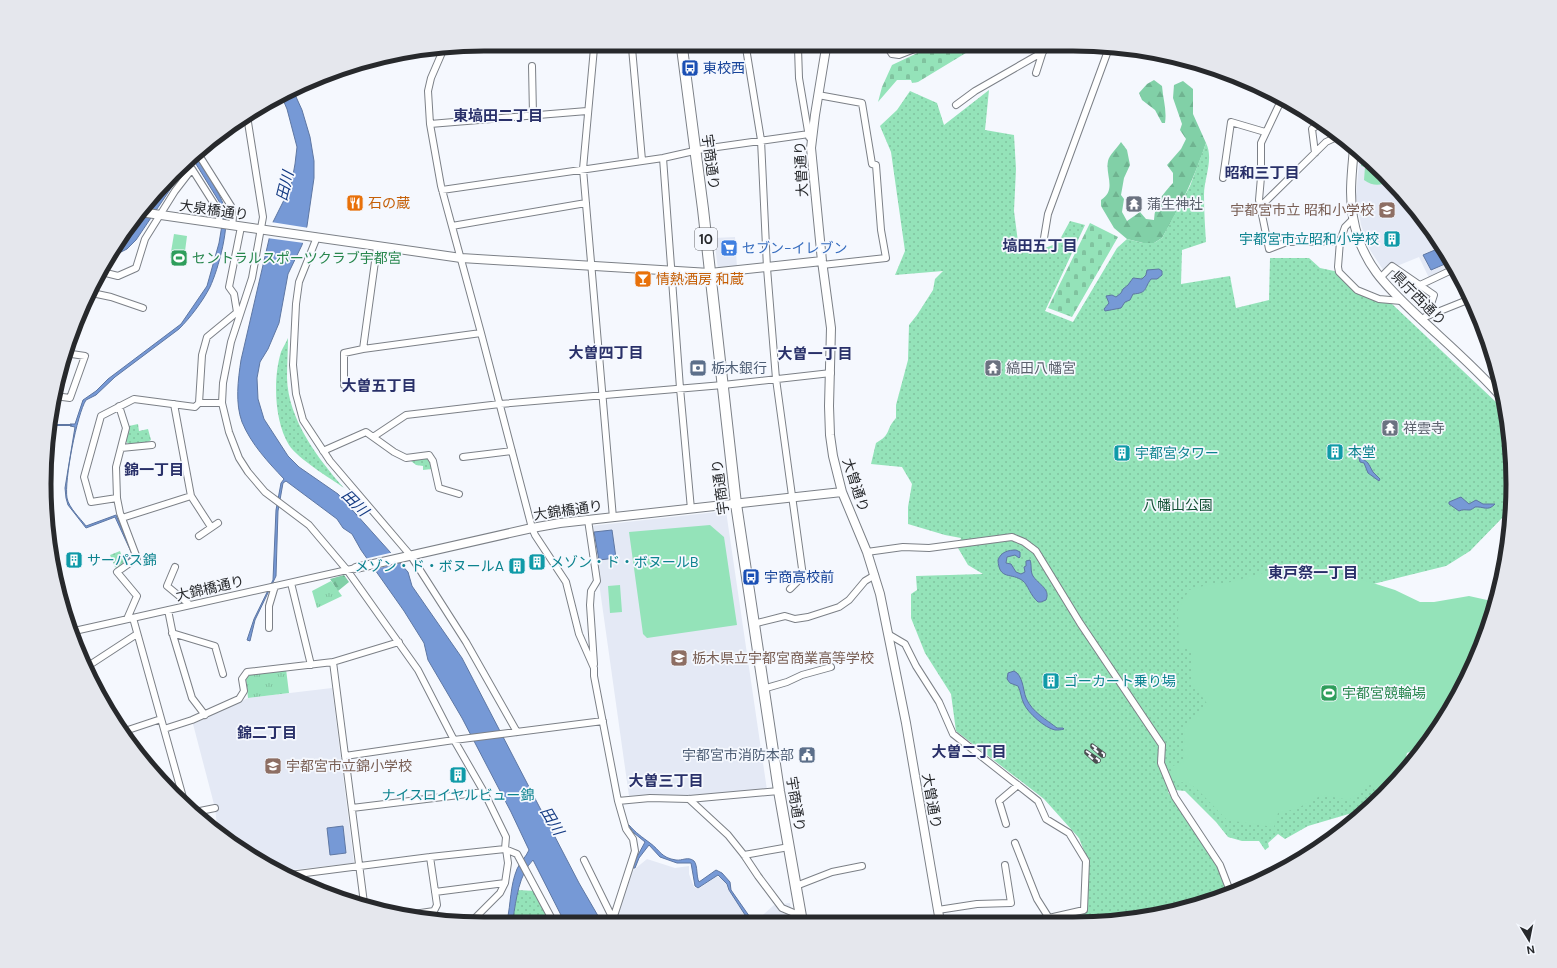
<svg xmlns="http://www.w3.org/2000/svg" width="1557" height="968" viewBox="0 0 1557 968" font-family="'DM Sans','Noto Sans JP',sans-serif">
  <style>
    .built { fill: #e4e9f5 }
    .grass { fill: url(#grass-tufts) }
    .forest { fill: url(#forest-firs) }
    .cemetery { fill: url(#cemetery-stones) }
    .park { fill: url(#park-dots) }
    .garden { fill: #94e3b9 }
    .water { fill: #7699d6; stroke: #5e77a3 }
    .pier { fill: #f5f8fe }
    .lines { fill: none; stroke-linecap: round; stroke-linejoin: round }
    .stream { stroke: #5e77a3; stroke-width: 2 }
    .minor-casing { stroke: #7c8087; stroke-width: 8 }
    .tertiary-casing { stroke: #7c8087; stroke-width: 10 }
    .primary-casing { stroke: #7c8087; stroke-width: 12 }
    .minor { stroke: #fff; stroke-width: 6 }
    .tertiary { stroke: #fff; stroke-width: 8 }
    .primary { stroke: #fff; stroke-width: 10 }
    .rail-casing { stroke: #4b4d51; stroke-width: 3.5 }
    .rail { stroke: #f5f8fe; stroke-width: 2; stroke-dasharray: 6; stroke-linecap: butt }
    .labels { text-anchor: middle; stroke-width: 3.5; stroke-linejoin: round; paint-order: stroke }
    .shield { fill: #f5f8fe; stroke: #65676b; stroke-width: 1 }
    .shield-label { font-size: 13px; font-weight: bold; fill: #27292c }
    .transit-label { font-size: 14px; fill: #164399; stroke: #f5f8fe; text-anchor: start }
    .street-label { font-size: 14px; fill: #27292c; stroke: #f5f8fe }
    .food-label { font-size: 14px; fill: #c56008; stroke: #f5f8fe; text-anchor: start }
    .worship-label { font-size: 14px; fill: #5b616d; stroke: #f5f8fe; text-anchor: start }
    .education-label { font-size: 14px; fill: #785e54; stroke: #f5f8fe; text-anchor: start }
    .culture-label { font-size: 14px; fill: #0d838f; stroke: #f5f8fe; text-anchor: start }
    .shop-label { font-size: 14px; fill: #366cbe; stroke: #f5f8fe; text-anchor: start }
    .leisure-label { font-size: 14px; fill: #27864d; stroke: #f5f8fe; text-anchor: start }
    .service-label { font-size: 14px; fill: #4e5e75; stroke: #f5f8fe; text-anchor: start }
    .park-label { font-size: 14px; fill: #135136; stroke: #f5f8fe }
    .neighbourhood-label { font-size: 15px; font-weight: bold; fill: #293069; stroke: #f5f8fe }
    .water-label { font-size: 15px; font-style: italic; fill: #153b83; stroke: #f5f8fe }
    .rim { fill: none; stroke: #27292c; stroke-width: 5 }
  </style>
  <defs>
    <pattern id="grass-tufts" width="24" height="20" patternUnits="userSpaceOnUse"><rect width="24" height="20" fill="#94e3b9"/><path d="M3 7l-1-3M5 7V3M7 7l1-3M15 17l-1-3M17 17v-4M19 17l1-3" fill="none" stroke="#80c39f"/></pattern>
    <pattern id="forest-firs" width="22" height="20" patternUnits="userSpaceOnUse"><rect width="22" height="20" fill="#81d0a7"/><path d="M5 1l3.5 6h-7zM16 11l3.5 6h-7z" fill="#6fb390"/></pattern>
    <pattern id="cemetery-stones" width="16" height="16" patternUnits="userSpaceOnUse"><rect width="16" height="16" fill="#94e3b9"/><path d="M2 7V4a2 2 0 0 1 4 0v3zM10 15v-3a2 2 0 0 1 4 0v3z" fill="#80c39f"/></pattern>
    <pattern id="park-dots" width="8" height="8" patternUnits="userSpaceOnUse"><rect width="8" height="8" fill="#94e3b9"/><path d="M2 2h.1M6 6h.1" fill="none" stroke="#80c39f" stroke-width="1.8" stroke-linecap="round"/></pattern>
  </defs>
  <rect width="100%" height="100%" fill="#f5f8fe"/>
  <path class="built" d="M1360,153l44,41 51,72 -26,12 -10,-21 -22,9 -6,-3 -7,8 -14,-21 -9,-25 -5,-29z
    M735,237l2,30 -19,2 -4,-31z
    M726,511l41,279 -76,7 -30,-2 -32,1 -38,-270z
    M332,688l22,175 -72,8 -64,-37 -3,-26 -22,-84 55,-26z
    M647,859l28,9 14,-2v8l5,13 4,2 19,-13 7,4 26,42 -133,-1 -1,-3 14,-45z
    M790,903l2,13h-15l-7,6h-15l19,-17z"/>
  <path class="grass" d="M331,581l11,15 -25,12 -5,-17z
    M286,669l3,24 -41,5 -2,-19 2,-5z"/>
  <path class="forest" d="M1154,80l8,6c1,13 5,24 3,37h-3l-7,-13 -13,-10 -3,-7 8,-9z
    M1183,81l10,8v25l13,29c-11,34 -26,64 -44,95l-8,5h-11l-16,-4 -13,-11 -13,-22v-6c16,-10 4,-25 7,-39 1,-6 10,-14 13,-19l6,8 3,15 -6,13 -3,17 3,4 -2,13 5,9 13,-9 6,7 8,1c1,-17 8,-25 19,-37v-10l-6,-8 14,-16 5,-10 -6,-9 2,-6 -9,-26 1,-13z
    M344,575l5,7 -11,9 -8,-12z"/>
  <path class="cemetery" d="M928,48h46l-56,34 -6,1 -1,-3h-14l-19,22 4,-15 10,-22z
    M1090,223l28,14 -46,80 -24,-9z"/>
  <path class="park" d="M989,90l-4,40 29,5 2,34 -2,42 5,39 13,3 26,-10 12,-22 15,4 -40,86 28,11 44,-74 10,-9 16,4h11l8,-5 28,-52 16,-43c8,16 -2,35 -2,52 0,16 1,32 2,47l-24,8 -1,34 49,-8 6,32 33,-8 1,-42h39l11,10 19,4 17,20 19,8 17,4 105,99 11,18 1,5 2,61 -7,29 -34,35 -24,15 -77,19 99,93 -67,66 -12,43 -20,21 -61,18 -23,13 -7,-5 -10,9 1,4 -4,3 -6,-9h-17l-14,-4 -12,-15 -31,-31 -10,-1 -7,2 49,72 10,28 -40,17 -85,14h-20l2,-46 2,-21 -7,-18 -35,-39 -88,-68 -5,-37 -26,-41 -14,-35v-24l6,-4 -1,-14 67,-2 -15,-9 -10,-17 3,-10 -16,-3 -37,-11v-17l4,-23 -10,-17 -31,-3 5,-21c16,-9 9,-13 20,-25v-13l12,-45 1,-35 8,-10 16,-25 2,-11 8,-8 -48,4 10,-24 -14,-99 -11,-26 17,-16 13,-19 27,12 7,22z
    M288,338c0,13 -1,27 -1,40 1,41 31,81 57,110 -14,-10 -46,-29 -55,-43 -15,-24 -16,-67 -8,-93 2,-5 5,-9 7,-14z
    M138,424l1,7 9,-2 3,11 -3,2 -19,2 -3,-2 3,-13v-3z
    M424,458l4,1 4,4v6l-9,1v-4l-7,-1 -5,-4z
    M120,551l3,9 2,1 -7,8 -3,-2 -5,-12z
    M518,890l17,1 15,30h-38z"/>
  <path class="garden" d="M1362,154l29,28c-11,3 -17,5 -27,-2l1,-13 -4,-1z
    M174,234l13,2 -3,23 -14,-1z
    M710,525l14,12 13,88 -90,13 -4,-4 -14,-102z
    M1270,571h40l47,7 38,12 25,12h14l35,-6 27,6 -28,76 -42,67 -19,8 -5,20 -23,25 -8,-14 -22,16 -27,-5 -26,14 -18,4 -4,14 -47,-7 -31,-32 -11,-6 -9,1 -6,-16 13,-5 2,-34 23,-23 -17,-24v-32l-12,-1 -1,-38 11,-20 18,-5 24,-3z
    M620,585l2,27 -12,1 -2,-27z"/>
  <path class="water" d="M292,88l10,22 8,27 4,24v17l-7,48 -5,19 -14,29 -9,49 -11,26 -8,13 -3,16 1,21 6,20 24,37 11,11 39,27 70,78 4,14 50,72 117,225 22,38h-37l-31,-61c-14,14 -17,40 -20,59l-1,2h-5c4,-18 3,-35 10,-52 3,-7 9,-12 12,-19l-18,-38 -49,-94 -34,-58 -4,-17 -20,-32 -43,-61 -9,-16 -9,-6 -6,-9 -51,-38 -3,2 -5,28 -2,65 -21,44 -5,21 -3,-1 7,-21 19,-39 3,-70 5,-27 3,-4c-16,-17 -33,-35 -42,-57 -7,-19 -4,-42 -1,-62l32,-138 18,-36 4,-22 2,-17 -10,-38 -6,-14z
    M197,152l1,6c8,14 21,34 26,48 7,18 -6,64 -14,81 -7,14 -20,31 -31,42l-64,48 -19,18 -10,5c-9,14 -22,81 -19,98 2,10 13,20 19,28l30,-11 17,39 -1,3 -10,11 10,-14 -17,-37 -29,11 -18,-23 -2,-7 -1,-10 10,-61 -5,-1v-2h5l8,-24 13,-9 12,-12 73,-55 26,-38 12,-43 5,-30 -4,-10 -24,-39 -2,-2 -6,1 -52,77 -9,9 -18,9 7,-15 13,-11 16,-26 28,-33z
    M1442,247l10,14 -21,9 -8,-15z
    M1159,269l3,2v4l-5,4h-6c-7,9 -3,14 -18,15l-3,6 -5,2 -4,6 -16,3 -1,-2 5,-6 -3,-7 6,-1 4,2 5,-4 2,-4 5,-4 5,-7 9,1 4,-4 1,-5z
    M1360,451l2,7 6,5 5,9 7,7 -1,2 -11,-8 -4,-10 -4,-1 -2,-8z
    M1461,497l8,7 7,-4 7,4h12c-7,8 -12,2 -20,3 -1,1 -4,3 -6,3 -4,0 -6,-1 -10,1l-10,-7v-2z
    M612,530l4,28 -17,2 -5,-28z
    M1016,550l4,2v5l-1,1 -4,-3 -8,2 -1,6 5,1 5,8 5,2 4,-2 -1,-5 2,-1v-5l4,-1c2,5 0,11 3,16 5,8 18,13 13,24l-5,2h-3c-8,-7 -10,-17 -15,-21 -11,-9 -24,0 -25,-21 3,-8 10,-10 18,-10z
    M1014,671c9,4 9,19 12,27 6,14 21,22 31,30h6l1,1c-3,1 -6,1 -9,1 -10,-2 -27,-17 -31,-26 -3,-6 -3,-12 -6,-18l-8,-3 -3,-4 1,-6z
    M628,825h1c7,8 13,12 21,18 10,7 11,15 26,17 6,1 12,-4 18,1 4,5 2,15 5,21l17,-12 6,3 8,9 1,8 21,30 -1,1 -4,-3 -18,-28 -2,-6 -9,-9 -20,13 -3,-2 -4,-23h-14l-17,-6 -11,-12 -10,13 -4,10h-4l14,-26 -11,-9z
    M343,826l3,27 -16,2 -3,-27z"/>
  <path class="pier" d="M271,222l38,6 -5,15 -37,-5z
    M394,552l8,10 -30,8 -8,-11z"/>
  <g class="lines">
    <path class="stream" d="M48,425h23"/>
    <g class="minor-casing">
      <path id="minor" d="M444,48l-13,30 -3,13 2,33 11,62 40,147 51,195 3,7 31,47 13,52 15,34v8l24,125 8,28 7,10 2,12 -22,68 1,2
        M594,48l-11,121 30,349
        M632,48l10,112
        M746,48l15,92 6,128 9,111 27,197 -13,13
        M798,48l1,30 10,59
        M888,48l4,6 7,1 18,-7
        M532,66l1,49
        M1036,73l8,-25
        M1230,76l14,3
        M818,95l44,8 10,61 4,1 5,65 5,28 -64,7
        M1282,101l-4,6 -17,36v34l-2,23 10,49 18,-7 53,-1 5,-14 8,-8
        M956,105l19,-14 68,-39
        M247,116l16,101 -11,61 -21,64 -8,41 -1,20 7,29 10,26 9,14 17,20 44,33 38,45 71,100 36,70 30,52 22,45 -1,12 12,5 36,67
        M430,124l157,-13
        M197,152l34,54 2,11 -1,9
        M1315,153l-3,-24 8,-6
        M663,158l17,230 11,121
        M1223,178l8,-56 34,10
        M442,190l221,-32 40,-9 106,-15
        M1261,210l2,-6 63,-62 15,-7
        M452,226l134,-23
        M317,237l-18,45 -3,22 -3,61 3,29 7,26 27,41 81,95 55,86 51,90
        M1044,238l4,-24 61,-166
        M1340,241l-2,26 1,5 18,18 22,9 22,2
        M377,247l-14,102 118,-16
        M102,272l16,4 18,-8 9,-29 30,-48 17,-22 26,41 2,14
        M1380,278l12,-12 42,29 -7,21
        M1420,285l36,-17
        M92,293l19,4 32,11
        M237,312l-3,-18 -5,-7 12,-60
        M1425,317l45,-18
        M344,385v-32l19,-4
        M55,396l15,2 15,-42 -20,-3
        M199,403l3,-48 5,-18 34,-28
        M174,404l17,92
        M373,437l21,15 12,6 23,-3 4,6 6,27 20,6
        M121,448l31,-3
        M323,451l43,-19 7,5 33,-22 94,-11 223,-19 108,-12
        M463,457l49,-6
        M117,498l-1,-31 10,-39 -7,-22
        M122,518l69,-22 20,31
        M588,520l9,61 -6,10 -1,14 4,59
        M199,536l19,-13
        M867,552l36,-5 26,1 83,-11 12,5 12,9 44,72 82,122 -1,18 14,34 45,68 10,26
        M175,567l-8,19 23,19
        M291,583l20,82
        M168,610l5,25 19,63 13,17
        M133,618l51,183
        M127,619l10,-23 -20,-24 20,-14 -17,-45 -3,-15 -26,4 -7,-25 17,-61 33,-17 61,8 4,-4h23
        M753,624l32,-8 10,3 13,-2 31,-10 10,-7 16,-19 10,-6
        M269,628v-22l6,-20
        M70,632l286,-64
        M172,633l43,13 8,28
        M888,634l17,10 11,22 23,36 14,32 85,67 8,18 23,14 17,28 -2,49 -44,10 -26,3
        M333,662l31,241
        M85,668l52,-34
        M763,689l24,-7 15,-7 29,-8
        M164,729l28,-9 47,-21 5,-8 -2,-12 5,-7 86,-10 66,-20
        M122,732l39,-13
        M345,756l109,-16 149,-19
        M689,799l39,36 16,20 14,21 24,32 19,8
        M618,801l32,-3 39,1 90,-8
        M352,808l132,-16
        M195,812l20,-4
        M1006,824l-7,-23 19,-16
        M1015,843l22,56 12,19
        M744,855l45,-8
        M584,860l29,59
        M290,875l140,-18 75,-8
        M796,886l36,-14 30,-6
        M435,892l70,-9 3,-20 -2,-14
        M938,910l39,-6 34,-1 -6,-38
        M407,915l27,-4 3,-6 -7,-48
        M473,920l27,-27 5,-10"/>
    </g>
    <g class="tertiary-casing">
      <path id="tertiary" d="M826,48l-11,67 -4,33 11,113 9,67 -2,78 1,29 3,21 9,36 25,60 13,42 26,129 34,199
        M1354,148c-2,23 -5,46 -1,69 8,48 36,72 70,104 27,25 56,50 80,78
        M140,212l321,46 249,15 112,-12
        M356,568l176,-40 28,-5 282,-31"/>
    </g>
    <g class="primary-casing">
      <path id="primary" d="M682,48l21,161 33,295 43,287 23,131"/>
    </g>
    <use href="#minor" class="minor"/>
    <use href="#tertiary" class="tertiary"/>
    <use href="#primary" class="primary"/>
    <g class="rail-casing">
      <path id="rail" d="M1092,745l12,9v2h-2l-10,-9z
        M1086,751l13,9v1l-3,1 -10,-9z"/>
    </g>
    <use href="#rail" class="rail"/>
  </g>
  <defs>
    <g id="bus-square" transform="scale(0.9)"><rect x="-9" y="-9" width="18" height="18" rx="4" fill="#1a4fb4" stroke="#f5f8fe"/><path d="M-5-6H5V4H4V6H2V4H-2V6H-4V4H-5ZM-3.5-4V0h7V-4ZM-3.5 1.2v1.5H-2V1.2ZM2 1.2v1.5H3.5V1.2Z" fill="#fff"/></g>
    <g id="restaurant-square" transform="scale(0.9)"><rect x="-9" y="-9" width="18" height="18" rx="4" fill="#e8710a" stroke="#f5f8fe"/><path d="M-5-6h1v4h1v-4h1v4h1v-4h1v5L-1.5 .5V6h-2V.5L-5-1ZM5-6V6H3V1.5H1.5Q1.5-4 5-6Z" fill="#fff"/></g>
    <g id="temple-square" transform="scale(0.9)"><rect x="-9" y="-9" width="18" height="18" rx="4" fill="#6b7280" stroke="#f5f8fe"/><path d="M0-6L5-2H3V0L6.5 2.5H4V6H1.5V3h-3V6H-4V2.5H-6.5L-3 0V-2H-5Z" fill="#fff"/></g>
    <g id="school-square" transform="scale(0.9)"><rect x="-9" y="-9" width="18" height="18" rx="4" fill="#8d6e63" stroke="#f5f8fe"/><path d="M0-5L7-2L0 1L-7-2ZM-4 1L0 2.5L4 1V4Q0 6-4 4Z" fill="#fff"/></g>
    <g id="building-square" transform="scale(0.9)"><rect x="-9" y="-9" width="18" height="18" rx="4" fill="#0f9aa8" stroke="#f5f8fe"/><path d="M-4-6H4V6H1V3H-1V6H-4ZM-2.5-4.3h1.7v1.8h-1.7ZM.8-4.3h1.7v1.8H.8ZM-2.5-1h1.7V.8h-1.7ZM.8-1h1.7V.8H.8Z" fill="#fff"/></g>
    <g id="supermarket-square" transform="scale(0.9)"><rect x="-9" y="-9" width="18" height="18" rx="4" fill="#3f7fe0" stroke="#f5f8fe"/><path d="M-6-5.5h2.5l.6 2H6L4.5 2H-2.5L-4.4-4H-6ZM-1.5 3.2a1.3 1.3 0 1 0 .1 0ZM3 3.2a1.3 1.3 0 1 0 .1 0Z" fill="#fff"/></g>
    <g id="stadium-square" transform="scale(0.9)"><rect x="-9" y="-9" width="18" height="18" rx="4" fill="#2e9e5b" stroke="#f5f8fe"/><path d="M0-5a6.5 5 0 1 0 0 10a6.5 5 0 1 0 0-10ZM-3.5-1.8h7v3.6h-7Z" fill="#fff"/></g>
    <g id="bar-square" transform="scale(0.9)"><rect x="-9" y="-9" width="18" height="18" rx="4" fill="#e8710a" stroke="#f5f8fe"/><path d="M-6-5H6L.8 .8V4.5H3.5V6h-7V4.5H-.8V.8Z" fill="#fff"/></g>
    <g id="bank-square" transform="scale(0.9)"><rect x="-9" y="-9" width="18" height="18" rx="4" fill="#5c6f8a" stroke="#f5f8fe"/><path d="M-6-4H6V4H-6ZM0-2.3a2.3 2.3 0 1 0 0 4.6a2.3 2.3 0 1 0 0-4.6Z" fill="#fff"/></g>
    <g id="civic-square" transform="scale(0.9)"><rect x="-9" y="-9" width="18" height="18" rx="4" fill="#5c6f8a" stroke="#f5f8fe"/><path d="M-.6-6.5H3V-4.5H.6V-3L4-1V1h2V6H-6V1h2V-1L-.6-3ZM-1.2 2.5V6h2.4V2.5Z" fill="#fff"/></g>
  </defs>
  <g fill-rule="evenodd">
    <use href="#bus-square" x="690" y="68"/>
    <use href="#restaurant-square" x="355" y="203"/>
    <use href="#temple-square" x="1134" y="204"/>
    <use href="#school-square" x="1387" y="210"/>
    <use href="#building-square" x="1392" y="239"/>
    <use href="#supermarket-square" x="729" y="248"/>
    <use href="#stadium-square" x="179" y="258"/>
    <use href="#bar-square" x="643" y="279"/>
    <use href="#bank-square" x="698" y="368"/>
    <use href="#temple-square" x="993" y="368"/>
    <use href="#temple-square" x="1390" y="428"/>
    <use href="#building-square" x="1335" y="452"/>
    <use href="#building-square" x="1122" y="453"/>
    <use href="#building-square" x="74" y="560"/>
    <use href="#building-square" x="537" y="562"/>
    <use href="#building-square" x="517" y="566"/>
    <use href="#bus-square" x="751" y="577"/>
    <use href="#school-square" x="679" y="658"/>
    <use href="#building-square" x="1051" y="681"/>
    <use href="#stadium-square" x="1329" y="693"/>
    <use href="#civic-square" x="807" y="755"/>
    <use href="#school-square" x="273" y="766"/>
    <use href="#building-square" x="458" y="775"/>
  </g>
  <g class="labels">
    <rect class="shield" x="695" y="228" width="22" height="22" rx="3"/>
    <g class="shield-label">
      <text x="706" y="244">10</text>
    </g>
    <g class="transit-label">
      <text x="703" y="73">東校西</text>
      <text x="764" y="582">宇商高校前</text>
    </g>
    <g class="street-label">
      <text transform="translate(711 162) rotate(83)" y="5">宇商通り</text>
      <text transform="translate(801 169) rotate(-93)" y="5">大曽通り</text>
      <text transform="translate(214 210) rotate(8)" y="5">大泉橋通り</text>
      <text transform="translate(1419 298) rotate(45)" y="5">県庁西通り</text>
      <text transform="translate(856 485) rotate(72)" y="5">大曽通り</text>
      <text transform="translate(720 487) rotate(-97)" y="5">宇商通り</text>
      <text transform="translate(568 510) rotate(-8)" y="5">大錦橋通り</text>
      <text transform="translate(210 588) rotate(-13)" y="5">大錦橋通り</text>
      <text transform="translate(932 801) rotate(80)" y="5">大曽通り</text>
      <text transform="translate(796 804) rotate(81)" y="5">宇商通り</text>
    </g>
    <g class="food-label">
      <text x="368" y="208">石の蔵</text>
      <text x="656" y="284">情熱酒房 和蔵</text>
    </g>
    <g class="worship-label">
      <text x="1147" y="209">蒲生神社</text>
      <text x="1006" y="373">縞田八幡宮</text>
      <text x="1403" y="433">祥雲寺</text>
    </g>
    <g class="education-label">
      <text x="1374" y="215" text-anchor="end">宇都宮市立 昭和小学校</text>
      <text x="692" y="663">栃木県立宇都宮商業高等学校</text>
      <text x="286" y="771">宇都宮市立錦小学校</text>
    </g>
    <g class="culture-label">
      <text x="1379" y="244" text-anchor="end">宇都宮市立昭和小学校</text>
      <text x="1348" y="457">本堂</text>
      <text x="1135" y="458">宇都宮タワー</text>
      <text x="87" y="565">サーパス錦</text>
      <text x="550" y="567">メゾン・ド・ボヌールB</text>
      <text x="504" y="571" text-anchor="end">メゾン・ド・ボヌールA</text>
      <text x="1064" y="686">ゴーカート乗り場</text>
      <text x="458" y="800" text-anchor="middle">ナイスロイヤルビュー錦</text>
    </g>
    <g class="shop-label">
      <text x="742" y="253">セブン-イレブン</text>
    </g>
    <g class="leisure-label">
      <text x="192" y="263">セントラルスポーツクラブ宇都宮</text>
      <text x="1342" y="698">宇都宮競輪場</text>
    </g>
    <g class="service-label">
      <text x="711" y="373">栃木銀行</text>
      <text x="794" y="760" text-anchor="end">宇都宮市消防本部</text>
    </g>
    <g class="park-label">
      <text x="1178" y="510">八幡山公園</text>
    </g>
    <g class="neighbourhood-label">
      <text x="498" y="121">東塙田二丁目</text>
      <text x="1262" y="178">昭和三丁目</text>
      <text x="1040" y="251">塙田五丁目</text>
      <text x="606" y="358">大曽四丁目</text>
      <text x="815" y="359">大曽一丁目</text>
      <text x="379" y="391">大曽五丁目</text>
      <text x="154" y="475">錦一丁目</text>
      <text x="1313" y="578">東戸祭一丁目</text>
      <text x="267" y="738">錦二丁目</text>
      <text x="969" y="757">大曽二丁目</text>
      <text x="666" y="786">大曽三丁目</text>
    </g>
    <g class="water-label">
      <text transform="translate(285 186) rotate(-76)" y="5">田川</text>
      <text transform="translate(355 503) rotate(45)" y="5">田川</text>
      <text transform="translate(552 821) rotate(59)" y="5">田川</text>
    </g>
  </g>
  <path d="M0 0H1557V968H0ZM484 51H1073A433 433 0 0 1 1506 484V484A433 433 0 0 1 1073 917H484A433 433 0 0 1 51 484V484A433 433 0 0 1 484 51Z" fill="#e5e7ed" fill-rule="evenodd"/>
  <path class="rim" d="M484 51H1073A433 433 0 0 1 1506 484V484A433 433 0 0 1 1073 917H484A433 433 0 0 1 51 484V484A433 433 0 0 1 484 51Z"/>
  <g transform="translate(1529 940) rotate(170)" stroke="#f5f8fe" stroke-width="3" paint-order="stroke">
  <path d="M0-3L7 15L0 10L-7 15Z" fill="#27292c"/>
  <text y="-6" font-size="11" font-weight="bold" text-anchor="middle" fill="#27292c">N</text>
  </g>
</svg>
